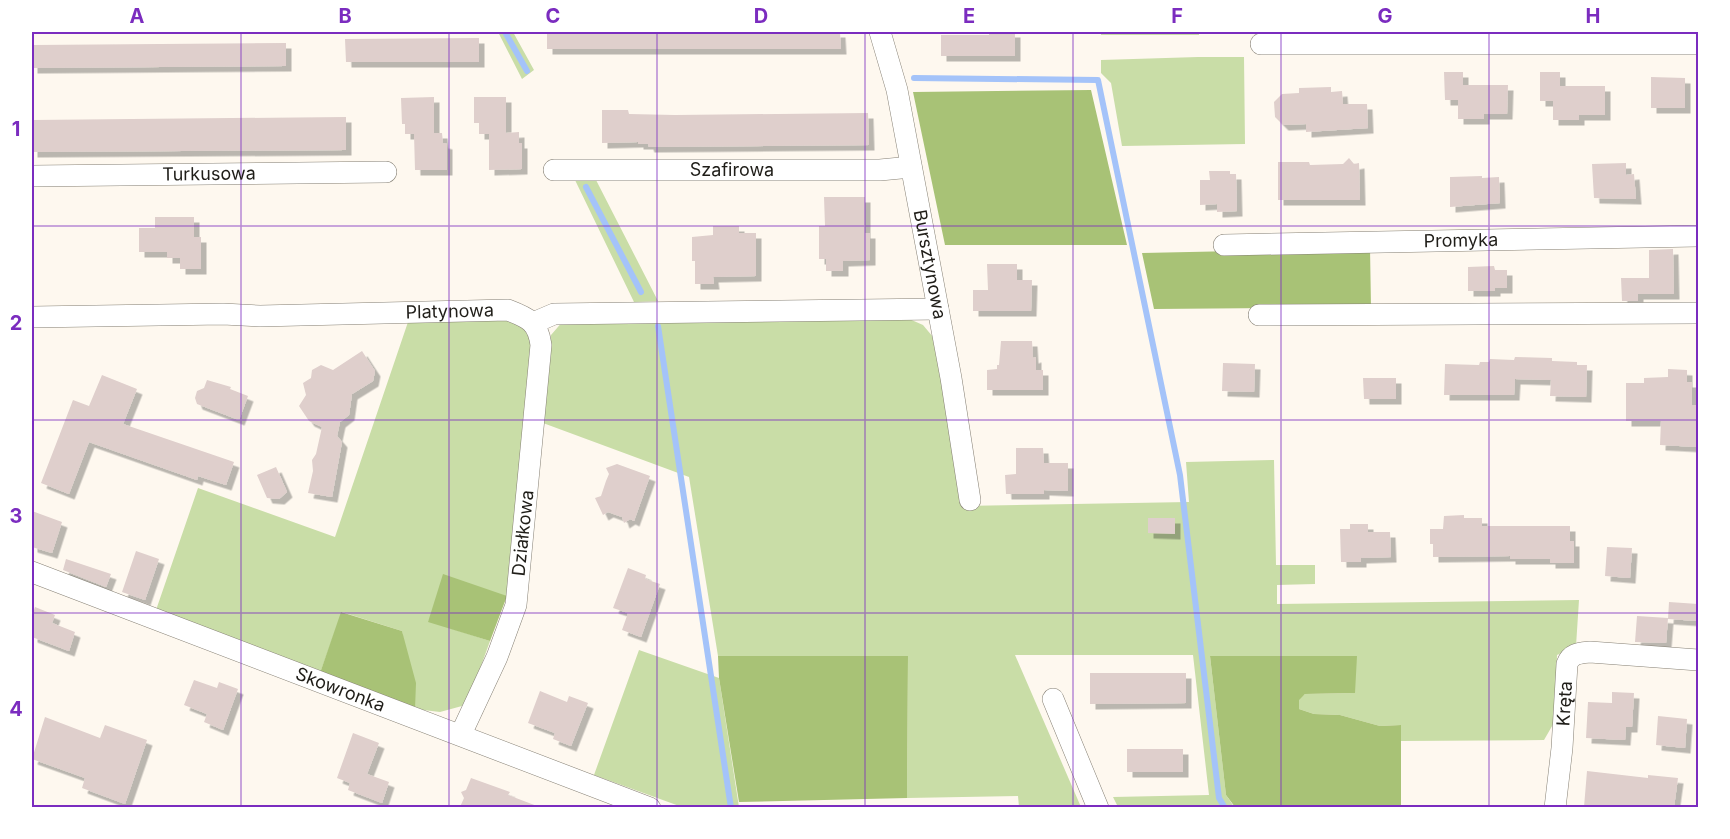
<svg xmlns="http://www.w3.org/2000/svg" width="1730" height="839" viewBox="0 0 1730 839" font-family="Inter,sans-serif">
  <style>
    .green { fill: #c9dda7 }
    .forest { fill: #a8c276 }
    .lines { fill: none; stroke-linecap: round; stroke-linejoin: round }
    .stream { stroke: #a4c3f9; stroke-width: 6 }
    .building { fill: #dfcfcc; filter: url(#shadow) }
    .street-casing { stroke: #868075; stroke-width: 22 }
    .street { stroke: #fff; stroke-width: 21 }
    .grid { fill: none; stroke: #7b2cbf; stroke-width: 1.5; stroke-opacity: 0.55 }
    .labels { text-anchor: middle; stroke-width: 4.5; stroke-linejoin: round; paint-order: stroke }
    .street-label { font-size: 18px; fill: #1f1d18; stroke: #fff }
    .neatline { fill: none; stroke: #7b2cbf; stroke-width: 2 }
    .grid-label { font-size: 20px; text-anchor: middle; font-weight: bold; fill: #7b2cbf }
  </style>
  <defs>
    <filter id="shadow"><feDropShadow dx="5.5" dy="5.5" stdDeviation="0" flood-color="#0004"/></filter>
  </defs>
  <rect width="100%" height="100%" fill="#fef8ef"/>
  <path class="green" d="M498,32h15l21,38 -12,9z
    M1101,32h98v3h-98z
    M1198,57h46l1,87 -123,2 -11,-63 -10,-10v-13z
    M575,180h21l62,121 -24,1z
    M907,318l16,7 10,12 9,33 20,136 227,-4 -3,-40 88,-2 2,105h39v19l-38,1v19l302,-4 -3,46 -19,9 -2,66 -11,19 -144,1v-16l-20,1 -40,-11 -26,-1 -15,-5 -1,-9 7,-6 50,-1 -145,-37 16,139 9,13 -117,-1 -5,-10 96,-2 -16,-140h-178l66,152h-62l-1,-11 -111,2 1,-142h-190l-29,-179 -146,-54 8,-88 13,-15z
    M505,320l14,1 13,13 -25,262 -79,25 62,20 -17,47 -11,18 -22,6 -25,-3 -13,-78 -60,-19 -23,64 -164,-63 43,-125 137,49 73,-215z
    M639,650l80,28 20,129h-57l-88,-32z"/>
  <path class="forest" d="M1091,90l36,155h-182l-32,-153z
    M1370,248l1,59 -217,2 -12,-56z
    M443,574l64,22 -17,45 -62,-19z
    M341,612l61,19 14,52 -1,26 -96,-33z
    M718,656h190l-1,142 -168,4 -20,-124z
    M1210,656h147l-2,37 -50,1 -6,6v9l15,5 26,1 40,11 21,-1v82h-166l-9,-12z"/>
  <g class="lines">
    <path class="stream" d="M505,32l22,39
      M914,78l184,2 82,395 39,323 6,10
      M586,187l55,105
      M658,326l73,482"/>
  </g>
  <path class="building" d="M547,32h293l1,17h-294z
    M989,32h26v24h-74v-21h48z
    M479,38v24h-133l-1,-23z
    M286,43v23l-254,2v-23z
    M1444,72h19v13h45l-1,29h-23v5h-26v-19h-13z
    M1540,72h20v14h45v29h-26v5h-26v-19h-13z
    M1651,77l34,1v30h-34z
    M1331,87v5l11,-1 1,13h24l1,24 -62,4v-8l-23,1 -8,-8 -1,-15 8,-8 17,-1v-5z
    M434,97v36h8l1,10 4,1v26h-32l-1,-36h-9v-10h-3l-1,-26z
    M474,97h32v36l13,-1v11h3v26l-33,1v-36h-10v-11h-5z
    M602,110h26l1,4 46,1 193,-2 1,32 -220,2 -1,-3h-10v-2l-36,1z
    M346,117v33l-314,2v-32z
    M1349,158l5,6 5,-1 1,37h-82v-38h31l1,3 33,-1z
    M1626,163v12l8,-1 2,25 -42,-1 -2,-34z
    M1209,171h21v3h6l1,37 -20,1v-8l-17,1v-25h10z
    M1482,176v2l17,-1 1,26 -50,4v-30z
    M824,197h41v36h5v27l-27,1v10h-17v-12h-7v-33h6z
    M155,217h39v20h7v32h-21v-11h-13v-6h-28v-24h16z
    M713,226h26v7h17v43l-43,1 1,7h-19v-23h-3v-24l21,-2z
    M1673,249l1,45h-36v7h-16l-1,-23h28v-28z
    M987,264h30v16h15l-1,31h-58v-21h15z
    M1494,266l1,4h12v18h-12v3h-27v-24z
    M1001,341h31l1,17 3,-1v13h7v20h-56v-20l10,-1v-4h2z
    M362,351l13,20 -2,10 -21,13 -3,21 -9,7 -3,14 5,6 -10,55 -24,-4 5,-22 -1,-11 4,-6 6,-27 -13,-6 -10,-15 7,-11 -3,-12 8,-5 1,-8 9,-5 12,5z
    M1515,357l37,1v3l25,1v3h10l-1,32 -36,-1 1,-16 -36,-1 -1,16h-70l1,-31 34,1 1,-3h9l1,-3 24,1z
    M1223,363l32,1 -1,28 -32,-1z
    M1668,369l19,1v12h5v23h6v42l-38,-2 1,-24h-35v-38h18v-5l24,-1z
    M102,375l35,14 -14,35 111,38 -8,23 -28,-9 -1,4 -108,-38 -20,52 -28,-11 32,-83 16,6z
    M1363,378h33v21h-32z
    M207,380l24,7 -1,2 18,7 -9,24 -42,-16 -2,-6 2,-7 7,-3z
    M1016,448h27l1,15h24v28l-24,-1v4h-38l-1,-19 11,-1z
    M617,464l33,12 -16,45 -4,-2 -6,4 -2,-6 -14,-5 -5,3 -8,-17 6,-2 5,-15 3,-7 -3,-6z
    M276,467l11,25 -8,7 -12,-1 -10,-23z
    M32,511l30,11 -10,31 -20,-6z
    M1464,515v3h18v8h88v15h4v22h-24v-4h-40v-3l-77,1v-13h-3v-15h13l1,-13z
    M1148,518h27v16l-27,-1z
    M1350,524h18v8h22l1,25 -30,1v4h-20l-1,-33h10z
    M1607,547l25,1 -2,30 -25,-2z
    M136,551l23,8 -14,41 -23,-8z
    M66,559l45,15 -5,13 -43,-17z
    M628,568l18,7 -1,4 15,5 -19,53 -19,-7 6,-17 -15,-5z
    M1669,602l29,2v17l-30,-2z
    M35,607l20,8 -3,8 23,9 -6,19 -37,-14v-21z
    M1637,616l31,2 -2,25 -31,-1z
    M1090,673h96v30l-96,1z
    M194,680l23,8 2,-6 19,7 -15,41 -19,-8 3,-8 -23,-9z
    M540,691l27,11 2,-6 19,7 -17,43 -18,-7 2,-6 -27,-10z
    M1612,692l22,1 -2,34h-6l-1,13 -39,-2 2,-36 24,1z
    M1658,716l29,3 -2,29 -29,-3z
    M45,717l55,21 5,-13 42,15 -22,64 -43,-16 3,-10 -53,-19z
    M353,733l26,10 -12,31 22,8 -7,21 -34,-13 2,-7 -13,-5z
    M1127,749h56v23h-56z
    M1587,771l61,7v-3l30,3 -4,29h-90z
    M471,778l39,14 -2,3 29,11v1h-77l4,-9 -3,-6 5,-2z"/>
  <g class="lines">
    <g class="street-casing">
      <g id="street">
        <path id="s1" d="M880,32l17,58 54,288 19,122"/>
        <path d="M1261,44h437"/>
        <path id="s2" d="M554,170h326l31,-3"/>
        <path id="s3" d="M32,176l354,-4"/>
        <path id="s4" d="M1224,245l474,-9"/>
        <path d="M1259,315l439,-2"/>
        <path id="s5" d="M32,317l191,-3 37,2 248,-6c21,8 30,12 33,35l-25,260 -19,52 -36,77"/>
        <path d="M533,323l21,-9 384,-5"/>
        <path id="s6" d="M32,572l618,236"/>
        <path d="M1053,699l45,109"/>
        <path id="s7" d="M1555,808l7,-60 5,-84c4,-11 13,-11 23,-12l108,8"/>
      </g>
    </g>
    <use href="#street" class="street"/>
  </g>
  <path class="grid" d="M241,32v776M449,32v776M657,32v776M865,32v776M1073,32v776M1281,32v776M1489,32v776M32,226h1666M32,420h1666M32,613h1666"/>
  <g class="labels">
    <g class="street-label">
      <text dy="6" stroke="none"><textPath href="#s2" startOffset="178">Szafirowa</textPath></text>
      <text dy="6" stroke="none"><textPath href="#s3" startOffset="177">Turkusowa</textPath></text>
      <text dy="6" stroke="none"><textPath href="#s4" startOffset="237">Promyka</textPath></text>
      <text dy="6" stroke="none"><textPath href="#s1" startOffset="238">Bursztynowa</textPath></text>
      <text dy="6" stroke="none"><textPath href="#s5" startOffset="418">Platynowa</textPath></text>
      <text transform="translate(523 533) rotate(-84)" y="6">Działkowa</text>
      <text dy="6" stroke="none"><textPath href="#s6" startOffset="330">Skowronka</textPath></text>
      <text dy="6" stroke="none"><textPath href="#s7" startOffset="105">Kręta</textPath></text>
    </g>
  </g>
  <rect width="1730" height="839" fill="none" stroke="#ffffff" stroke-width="66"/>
  <rect x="33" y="33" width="1664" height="773" class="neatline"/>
  <g class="grid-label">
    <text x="137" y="23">A</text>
    <text x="345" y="23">B</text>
    <text x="553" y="23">C</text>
    <text x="761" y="23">D</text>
    <text x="969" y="23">E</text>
    <text x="1177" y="23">F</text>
    <text x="1385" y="23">G</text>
    <text x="1593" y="23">H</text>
    <text x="16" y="136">1</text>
    <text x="16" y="330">2</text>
    <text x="16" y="523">3</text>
    <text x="16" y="716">4</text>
  </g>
</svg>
